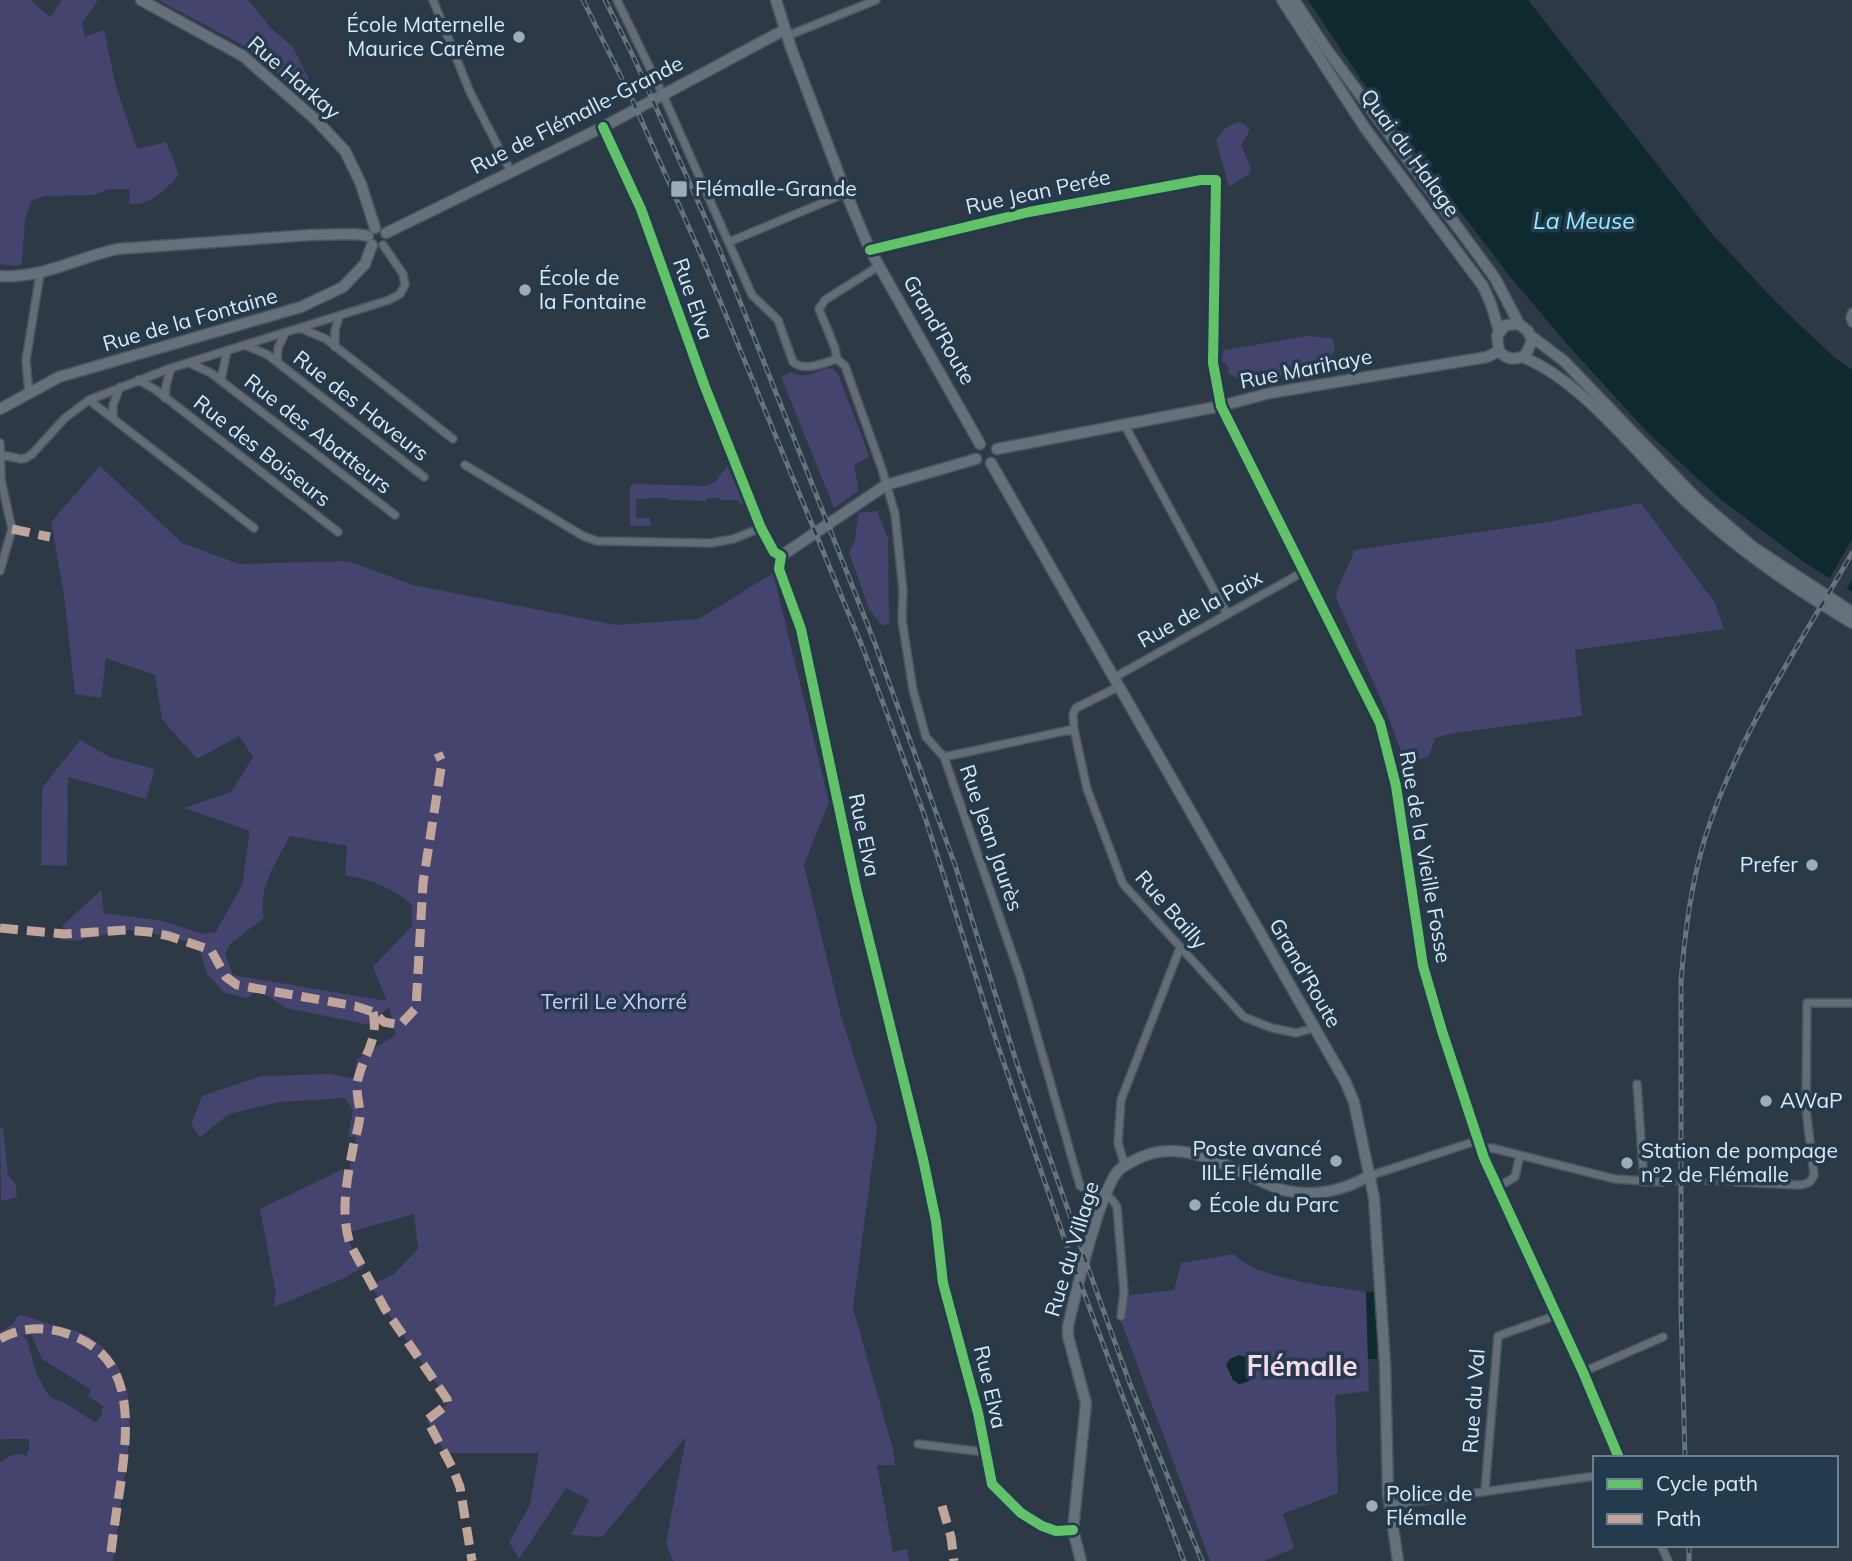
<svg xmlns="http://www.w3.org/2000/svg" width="1852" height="1561" viewBox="0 0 1852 1561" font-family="Mulish,sans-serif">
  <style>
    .green { fill: #44446e; fill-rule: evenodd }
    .water { fill: #0f2a2e }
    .pier { fill: #2d3944 }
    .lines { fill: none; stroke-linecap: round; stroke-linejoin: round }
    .street-tunnel { stroke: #47535f; stroke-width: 7; stroke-dasharray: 7 3.5; stroke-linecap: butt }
    .street-casing { stroke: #4a555e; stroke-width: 10 }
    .secondary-casing { stroke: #4a555e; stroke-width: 13 }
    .street { stroke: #646d75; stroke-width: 7 }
    .secondary { stroke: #65707a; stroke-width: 10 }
    .rail-casing { stroke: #6a737b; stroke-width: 5 }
    .rail { stroke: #243a4d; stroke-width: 2.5; stroke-dasharray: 8; stroke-linecap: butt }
    .quiet { stroke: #c0a59a; stroke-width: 9; stroke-dasharray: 18 9; stroke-linecap: butt }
    .cycleway-casing { stroke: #243a4d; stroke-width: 15 }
    .cycleway { stroke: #61c268; stroke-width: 10 }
    .poi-dot { fill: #9fabb7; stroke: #243a4d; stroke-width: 2.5 }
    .labels { text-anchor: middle; stroke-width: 7; stroke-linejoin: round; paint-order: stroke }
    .poi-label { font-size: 21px; fill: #dce9f5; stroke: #243a4d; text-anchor: start }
    .street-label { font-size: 21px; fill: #dce9f5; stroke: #243a4d }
    .park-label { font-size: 21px; fill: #ccf; stroke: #243a4d }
    .water-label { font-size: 23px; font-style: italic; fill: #90f0ff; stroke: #243a4d }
    .district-label { font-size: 28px; font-weight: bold; fill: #f7d9ea; stroke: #243a4d }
  </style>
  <rect width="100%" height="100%" fill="#2d3944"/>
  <path class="green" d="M0,0h30l20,17 12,-17h36l-16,24 3,13 19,-7 12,57 21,62 29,-7 13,32c-13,16 -29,32 -50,30l1,-15h-22l-14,6 -49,1 -14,5 -6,18 -3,43 -4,4 -18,-2z
    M158,0h90l23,28 22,19 15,30 1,26 -40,-37 -30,-23z
    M1237,122l7,2 6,6 -9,15 10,23 -2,6 -20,13 -13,-47 7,-10z
    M1308,336l24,2 3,9 -8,20 -7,4 -76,10 -15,-7 -1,-8 -7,-6 3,-10z
    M832,368l6,6 31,81 -1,2 -14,8 4,21 -1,6 -23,16 -53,-131 10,-5c16,9 25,-3 41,-4z
    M100,466l82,77 57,21 109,-3 65,24 203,40 83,-6 74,-46 56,229 -25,63 37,151 36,112 -24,180 39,138 3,19h-18l16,87 14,-3 2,12h-236l-7,-18 20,-106 -84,100 -31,-2 18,-35 -23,-12 -47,71 -10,-17 21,-37 9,-52h-94l-18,-33 20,-16v-5l-62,-90 -14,-24 23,-11 24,-25 -4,-35 -67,19 3,11 15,22 -23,13 -68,28 2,-13 -16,-85 83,-40 5,6 8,-39 -8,1 5,-27 -8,-12 -65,4 -51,12 -29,23 -9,-13 11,-28 59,-20 69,-2 24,5 3,-20 39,-24 -7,-28 -19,18 -84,-17 -27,-18 -12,8 -22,-5 -18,-19 -6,-21 -6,-9 -26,-8 -42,-6 -52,11 -14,-2 2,-14 38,-35 3,23 59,8 40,13 13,-2 26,-47 8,-54 -66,-23 47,-16 22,-35 -14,-21 -42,23 -35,-40 -7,-44 -49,-17 -5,40 -26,-4 -11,-99 -13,-73zM290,836l57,10 -2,29c22,3 50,14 67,30v21l-39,41 14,34 -154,-26 -8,-21 5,-10 34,-26c-6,-31 12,-55 26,-82z
    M727,466l17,38 -5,-1v-3h-19v-2h-13l-1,3 -37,-1 -1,-2 -32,1v19h14l1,8h-21v-39l3,-3 73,2 10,-5z
    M1641,503l74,100 9,26 -149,21 7,66 -128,17 -19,5 -6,18 -23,9 -19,-52 -51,-115c2,-17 14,-31 18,-48l194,-28z
    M877,511l11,28 1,84 -7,3 -13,-17 -20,-57c11,-18 5,-21 10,-39z
    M80,740l30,17 45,12 -9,30 -78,-22 -1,89 -26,-1 1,-77z
    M0,1128h3l5,47 8,9 1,13 -16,4z
    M1234,1254c24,26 96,32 132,38l3,99 -34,4 3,98 -55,21 11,34 -30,13h-54l-89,-240 8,-26 45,-5 7,-27z
    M19,1315c12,2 20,6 31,9 17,5 34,7 49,20 41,34 31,90 25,137 -4,26 -7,53 -11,80h-113v-99c9,-5 17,-12 27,-6v-5h2v-12h-26l-3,2v-109l13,-8zM31,1334l11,25 49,31 -3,6 16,11 -3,3 2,3 -7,10 -33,-21 -13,-5 -13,-22 -10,-35 -4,-4z"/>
  <path class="water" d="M1308,0h220l184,234 68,72 55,52 17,12v222l-47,-29 -86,-65 -72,-66 -81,-89 -58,-69 -133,-174z
    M1377,1291v68h-9l-2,-67z
    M1239,1355l12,4c5,14 3,23 -12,25l-6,-4 -7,-15 4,-6z"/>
  <path class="pier" d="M1852,539v40l-7,13 -17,-11z"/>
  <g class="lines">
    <path class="street-tunnel" d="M1662,1182h74"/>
    <g class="street-casing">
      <path id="street" d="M433,0l37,92 40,78
        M617,0l46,95 89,200 26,25 15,42c12,10 30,1 44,-3l8,7 37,103 13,45 8,76 -1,30 11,70 13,47 18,20 76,219 60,210c15,7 29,5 37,21l7,85 -3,24
        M787,36l89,-36
        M603,127l38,82 64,178 56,141 13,24 7,4 -2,13 22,60 56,263 66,267 13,62 7,62 35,130 14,71 29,29 21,13 14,5 17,-1
        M729,242l117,-49
        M870,250l159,-38 172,-32h15l-3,183 8,43 159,317 16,63 27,180 19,65 42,127 99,214 36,86
        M1852,312l-2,6 2,5
        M300,328l26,11 127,100
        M245,345l23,10 156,122
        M335,347v-17l5,-15
        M837,359l-2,-11 -16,-39 6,-9 54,-34
        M277,362l1,-14 7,-15
        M189,363l22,10 184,142
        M138,380l18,10 182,142
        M221,380l6,-29
        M29,394l-3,-34 14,-86
        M165,398l1,-12 5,-18
        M89,400l165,128
        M113,418v-13l7,-18
        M1124,424l103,190
        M0,443l1,37 11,49 -12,42
        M2,455l19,4 5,-1 6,-4 33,-36 24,-18 82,-32 218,-68 11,-6 5,-9 -2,-11 -20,-29
        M465,465l118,71 14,5 114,2 22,-4 28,-11
        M1115,677l188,-105
        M1120,686l-44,22 -3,6 1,15 13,60 36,95 121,133 28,11 24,5 18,-5
        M944,757l130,-28
        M1637,1084l7,98
        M1482,1149l10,-1 123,31 47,3
        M1125,1166l-7,-23 3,-43 59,-152
        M1369,1176l110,-36
        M1736,1182l64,3c8,-1 11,-3 14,-10l-8,-66 1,-106h45
        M1498,1187l17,-10 5,-22
        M1583,1372l80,-35
        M918,1444l66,8
        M1485,1490l13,-154 59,-21
        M1390,1505l205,-29
        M1661,1545l7,16"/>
    </g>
    <g class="secondary-casing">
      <path id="secondary" d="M141,0l102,56 73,64 29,31 16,33 14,44
        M776,0l15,48 55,145 24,57 110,194
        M1282,0l83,128 118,158 8,18 8,27
        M1294,0l31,47 170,231 24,46 9,7 4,10 -6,13c-10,7 -19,6 -27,-3l-2,-15 9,-11 13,-1
        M386,233l217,-106 181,-97
        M0,276c41,3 77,-18 117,-27l193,-14 45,-1 13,2
        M1531,336l33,25 133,138 56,48 99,65
        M1522,357c60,22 119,103 167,147 50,47 105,84 163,119
        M0,409l59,-32 242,-70 42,-20 22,-23 7,-19
        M997,449l224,-43 49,-13 217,-36 12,-6
        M991,463l354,618 9,21 20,96 11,165 3,130 10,68
        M781,556l105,-71 90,-26
        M1081,1561l-8,-31 13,-127 -18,-67v-10c7,-30 32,-136 51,-156 5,-5 13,-8 18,-11 43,-22 86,6 126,23 8,3 16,8 25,9 29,6 56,-1 81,-15"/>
    </g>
    <use href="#street" class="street"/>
    <use href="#secondary" class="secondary"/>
    <g class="rail-casing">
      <path id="rail" d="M583,0l49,99 70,158 160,389 62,168 73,229 74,215 113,303
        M605,0l28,56 87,195 154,390 81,224 63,202 78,223 34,94 72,177
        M1685,1458l-4,-148v-329c4,-49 10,-98 25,-146 31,-99 95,-192 146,-282
        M1689,1545v16"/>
    </g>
    <use href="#rail" class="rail"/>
    <path class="quiet" d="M12,529l38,8
      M0,928l64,6 63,-4 22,2 20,4 42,14 15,27 11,8 118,21 18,6 11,10 16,3 16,-17 7,-125 19,-121 -4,-9
      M373,1012c6,28 -9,42 -15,67 -3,12 2,25 2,37 -1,11 -5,22 -7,32 -6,31 -13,65 -3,96l35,65 62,90 1,5 -21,16 26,49 7,18 12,74
      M0,1339c20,-12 46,-13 68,-5 68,22 60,91 53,147 -4,27 -8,53 -11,80
      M942,1506l9,31 3,24"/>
    <g class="cycleway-casing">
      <path id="cycleway" d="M603,127l38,82 64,178 56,141 13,24 7,4 -2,13 22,60 56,263 66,267 13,62 7,62 35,130 14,71 29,29 21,13 14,5 17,-1
        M870,250l159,-38 172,-32h15l-3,183 8,43 159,317 16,63 27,180 19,65 42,127 99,214 36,86"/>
    </g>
    <use href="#cycleway" class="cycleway"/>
  </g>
  <g class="poi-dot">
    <circle cx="519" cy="37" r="7"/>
    <rect x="670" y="180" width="18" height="18" rx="3.5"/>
    <circle cx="525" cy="290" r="7"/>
    <circle cx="1812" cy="865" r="7"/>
    <circle cx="1766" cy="1101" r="7"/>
    <circle cx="1336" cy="1161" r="7"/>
    <circle cx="1627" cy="1163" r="7"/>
    <circle cx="1195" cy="1205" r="7"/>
    <circle cx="1372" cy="1506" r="7"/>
  </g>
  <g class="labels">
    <g class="poi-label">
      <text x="505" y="32" text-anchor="end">École Maternelle<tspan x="505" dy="24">Maurice Carême</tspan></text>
      <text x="695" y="196">Flémalle-Grande</text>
      <text x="539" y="285">École de<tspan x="539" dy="24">la Fontaine</tspan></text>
      <text x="1798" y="872" text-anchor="end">Prefer</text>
      <text x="1780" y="1108">AWaP</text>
      <text x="1322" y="1156" text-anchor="end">Poste avancé<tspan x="1322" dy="24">IILE Flémalle</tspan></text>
      <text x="1641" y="1158">Station de pompage<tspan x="1641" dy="24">n°2 de Flémalle</tspan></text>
      <text x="1209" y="1212">École du Parc</text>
      <text x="1386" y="1501">Police de<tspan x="1386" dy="24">Flémalle</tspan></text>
    </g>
    <g class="street-label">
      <text transform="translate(294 78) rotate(41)" y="7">Rue Harkay</text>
      <text transform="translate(577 115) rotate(-27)" y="7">Rue de Flémalle-Grande</text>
      <text transform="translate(1410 153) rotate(54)" y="7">Quai du Halage</text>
      <text transform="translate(1038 192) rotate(-12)" y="7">Rue Jean Perée</text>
      <text transform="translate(693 299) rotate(71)" y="7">Rue Elva</text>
      <text transform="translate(190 320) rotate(-16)" y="7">Rue de la Fontaine</text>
      <text transform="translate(939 330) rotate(60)" y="7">Grand'Route</text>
      <text transform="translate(1306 369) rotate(-11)" y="7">Rue Marihaye</text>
      <text transform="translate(361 406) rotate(38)" y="7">Rue des Haveurs</text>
      <text transform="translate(318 434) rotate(38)" y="7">Rue des Abatteurs</text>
      <text transform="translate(262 451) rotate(38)" y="7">Rue des Boiseurs</text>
      <text transform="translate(1200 609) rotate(-29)" y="7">Rue de la Paix</text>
      <text transform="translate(864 835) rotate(78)" y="7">Rue Elva</text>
      <text transform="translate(991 838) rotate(71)" y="7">Rue Jean Jaurès</text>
      <text transform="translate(1425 857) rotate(80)" y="7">Rue de la Vieille Fosse</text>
      <text transform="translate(1171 910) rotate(49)" y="7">Rue Bailly</text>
      <text transform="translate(1305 973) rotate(60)" y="7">Grand'Route</text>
      <text transform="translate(1072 1249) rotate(-73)" y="7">Rue du Village</text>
      <text transform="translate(990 1387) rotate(77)" y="7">Rue Elva</text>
      <text transform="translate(1474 1401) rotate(-86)" y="7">Rue du Val</text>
    </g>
    <g class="park-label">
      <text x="614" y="1009">Terril Le Xhorré</text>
    </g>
    <g class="water-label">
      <text x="1584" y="229">La Meuse</text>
    </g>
    <g class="district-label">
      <text x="1302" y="1376">Flémalle</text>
    </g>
  </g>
  <rect x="1593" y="1456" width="245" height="91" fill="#243a4d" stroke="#6e8090" stroke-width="2"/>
  <rect x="1607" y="1479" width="35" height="10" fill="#61c268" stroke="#6e8090" stroke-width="2"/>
  <text x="1656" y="1491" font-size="21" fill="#dce9f5">Cycle path</text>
  <rect x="1607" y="1514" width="35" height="10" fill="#c0a59a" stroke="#6e8090" stroke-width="2"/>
  <text x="1656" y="1526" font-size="21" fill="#dce9f5">Path</text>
</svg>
